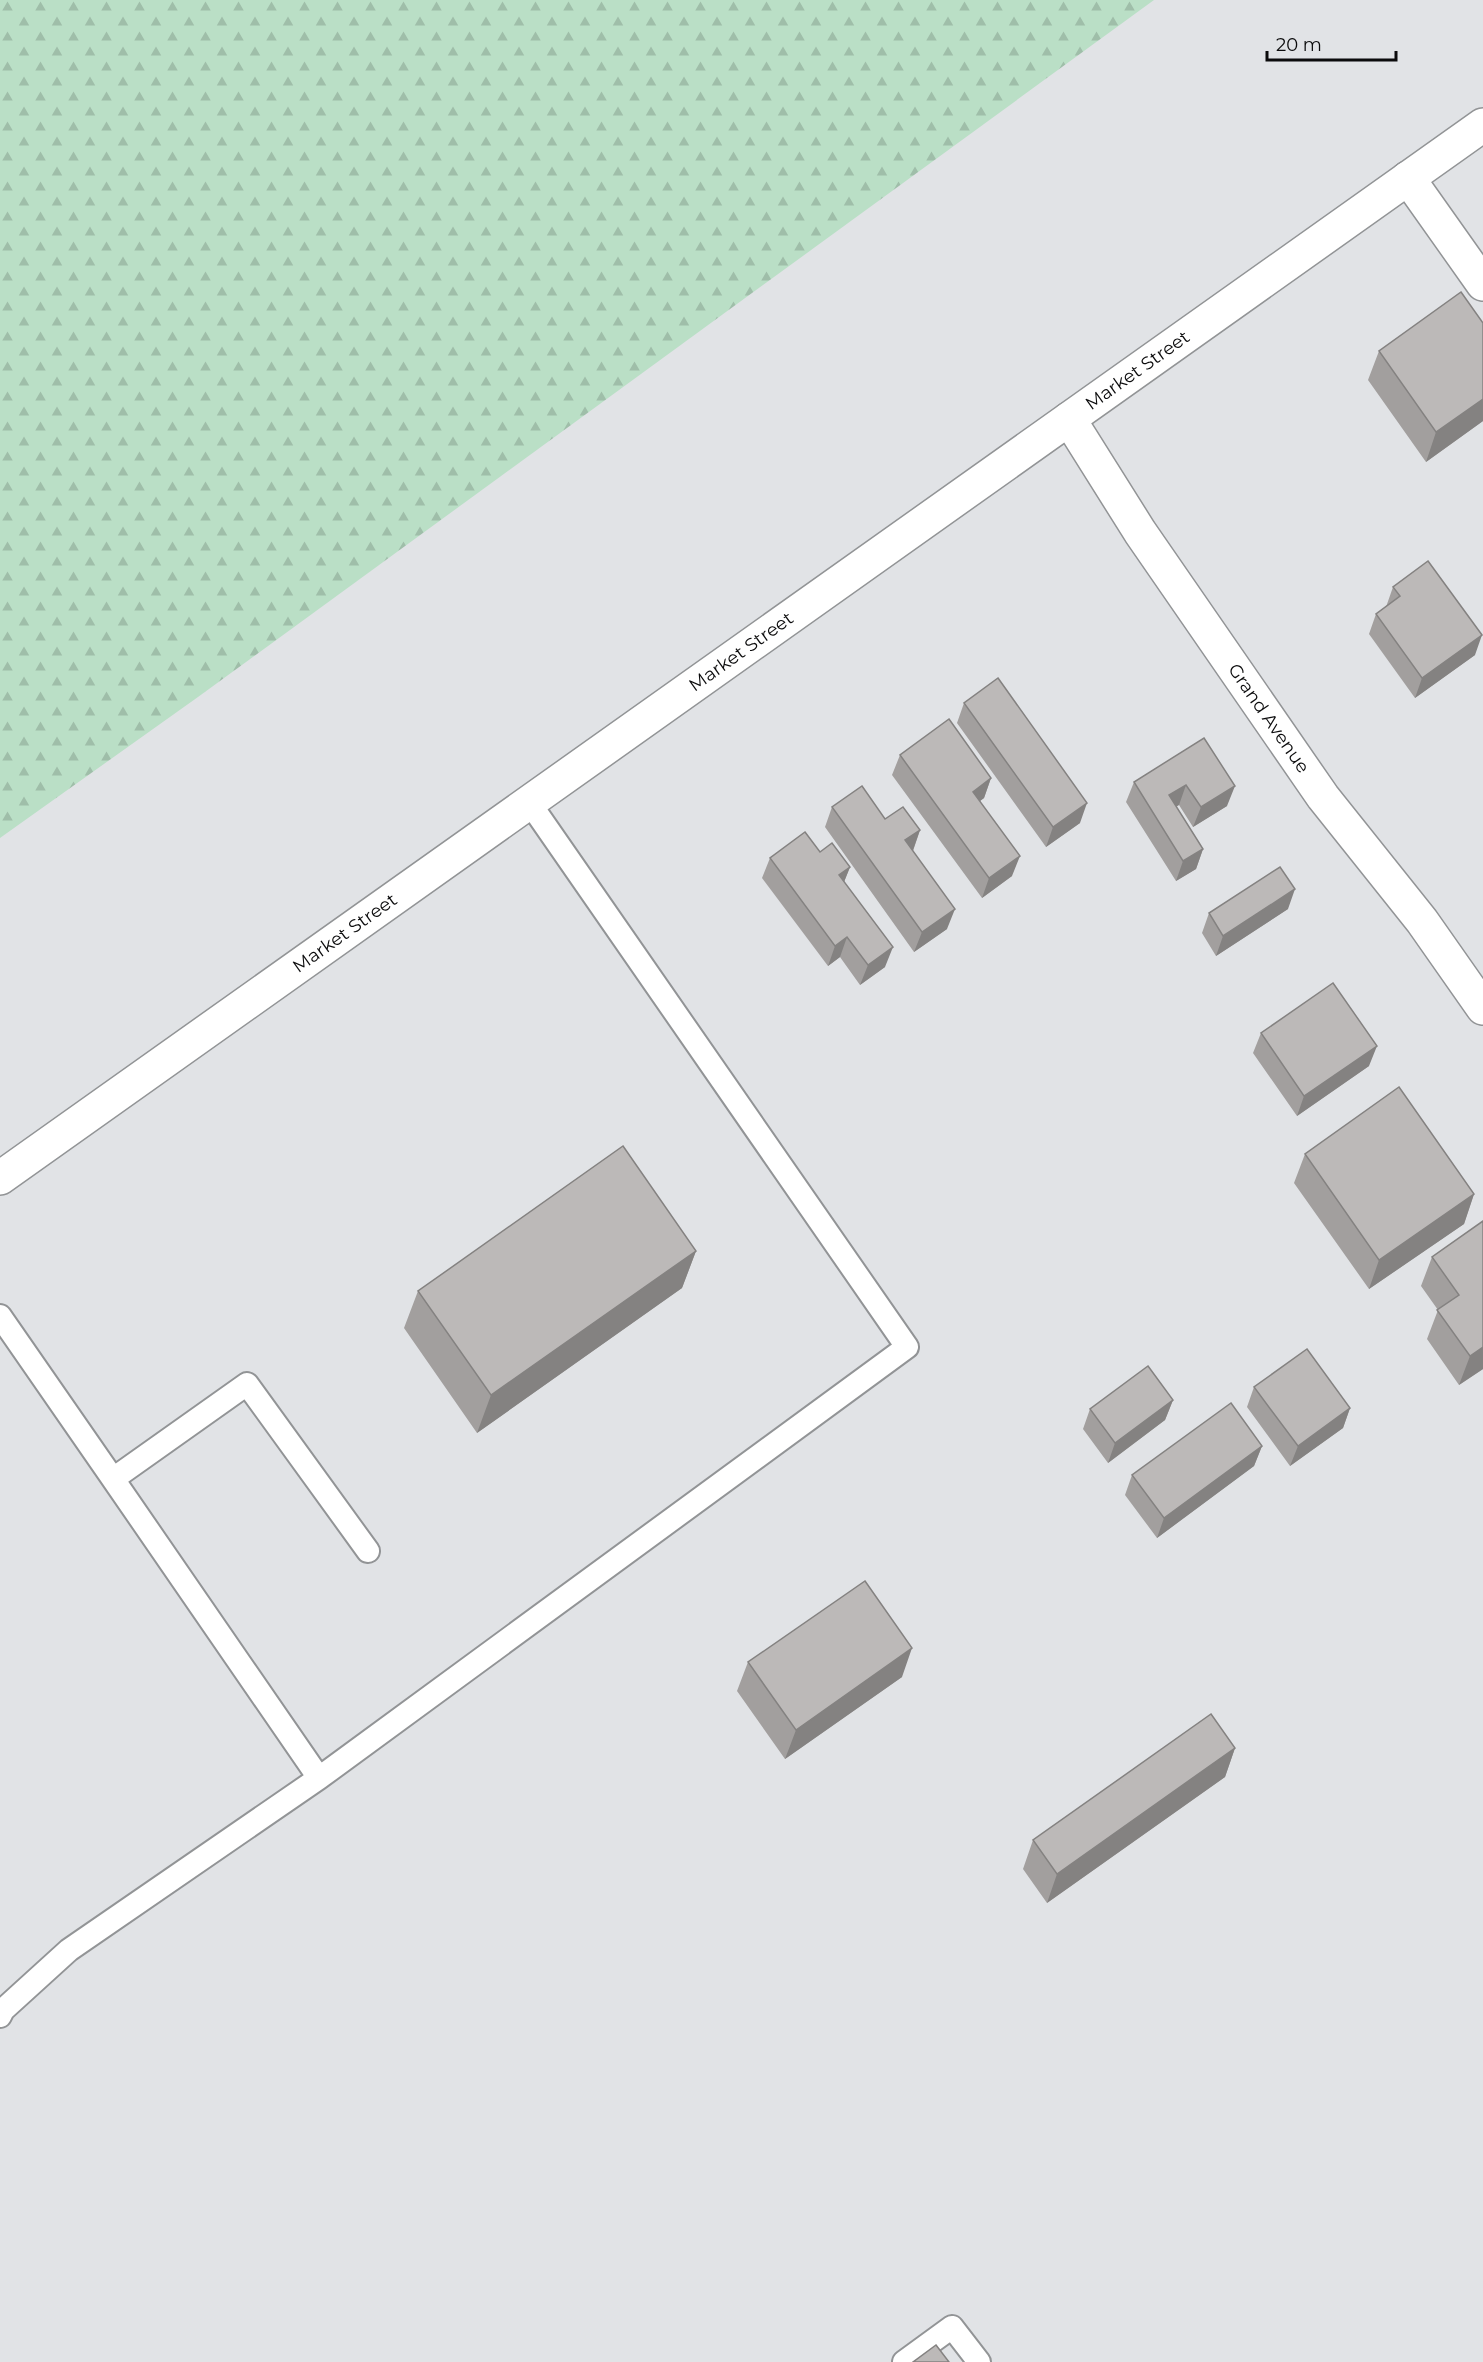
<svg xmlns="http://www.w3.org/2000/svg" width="1483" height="2362" viewBox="0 0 1483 2362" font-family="Montserrat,sans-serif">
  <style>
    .forest { fill: url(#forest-firs) }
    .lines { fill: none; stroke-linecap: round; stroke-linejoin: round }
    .service-casing { stroke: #929496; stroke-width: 26 }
    .minor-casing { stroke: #929496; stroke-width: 36 }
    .tertiary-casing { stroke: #929496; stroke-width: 36 }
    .service { stroke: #fff; stroke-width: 22 }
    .minor { stroke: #fff; stroke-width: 33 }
    .tertiary { stroke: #fff; stroke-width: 33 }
    .wall { fill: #a29f9e }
    .shaded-wall { fill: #848281 }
    .building { fill: #bcb9b8; stroke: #848281; stroke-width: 1.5 }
    .labels { text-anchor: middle; stroke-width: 5; stroke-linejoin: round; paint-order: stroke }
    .street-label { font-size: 18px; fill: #0b0b0c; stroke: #e1e3e6 }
  </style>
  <defs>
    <pattern id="forest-firs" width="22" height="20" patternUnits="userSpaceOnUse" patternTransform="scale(1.5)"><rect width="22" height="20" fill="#badfc6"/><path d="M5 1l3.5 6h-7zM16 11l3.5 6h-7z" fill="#9fbea9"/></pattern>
  </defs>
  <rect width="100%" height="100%" fill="#e1e3e6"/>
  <path class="forest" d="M0,0h1154l-956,697 -198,141z"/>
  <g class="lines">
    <g class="service-casing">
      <path id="service" d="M0,1316l113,163
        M319,1778l-206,-299 134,-95 121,167
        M0,2016l3,-6 66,-60 250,-172 588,-431 -378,-545
        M904,2362l48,-35 27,35"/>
    </g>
    <g class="minor-casing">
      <g id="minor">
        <path d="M1408,178l75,106"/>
        <path id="s1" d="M1069,419l71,113 183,265 99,124 61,87"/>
      </g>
    </g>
    <g class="tertiary-casing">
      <g id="tertiary">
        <path id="s2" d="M0,1178l1483,-1053"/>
      </g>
    </g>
    <use href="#service" class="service"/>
    <use href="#minor" class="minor"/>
    <use href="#tertiary" class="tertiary"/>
  </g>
  <path class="wall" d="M1483,323v98l-57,41 -58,-82 11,-29z
    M1393,587l82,68 -60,43 -46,-64 7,-20 10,-7z
    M964,703l116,120 -34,24 -89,-124z
    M1204,738l23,68 -34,21 -14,-22 -3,1 27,43 -7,20 -20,12 -50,-79 8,-20z
    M900,755l91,23 -7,20 -4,3 32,75 -30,22 -90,-123z
    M832,807l53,12 35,11 -7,21 34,78 -33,23 -89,-125z
    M820,852l30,15 -6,15 41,85 -25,18 -20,-28 -12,9 -66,-88 8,-20z
    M1288,909l-72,47 -14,-23 7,-20z
    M1261,1033l108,33 -72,50 -44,-63z
    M1305,1154l169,40 -10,30 -95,65 -75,-106z
    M1483,1221v148l-24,16 -32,-46 11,-29 -17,-24 11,-29z
    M696,1251l-14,37 -205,145 -73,-105 14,-37z
    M1254,1387l96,21 -7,20 -53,38 -43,-59z
    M1173,1400l-8,20 -57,43 -25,-34 7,-20z
    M1262,1446l-8,20 -97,72 -32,-43 7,-20z
    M748,1662l154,15 -117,82 -48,-68z
    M1235,1748l-10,29 -178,126 -24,-34 10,-29z"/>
  <path class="shaded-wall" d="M1483,399v22l-57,41 10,-30z
    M1482,635l-7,20 -60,43 7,-20z
    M991,778l-7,20 -19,14 8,-20z
    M1186,785l-7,20 -17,10 7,-20z
    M1235,786l-8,20 -34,21 8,-20z
    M1087,803l-7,20 -34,24 7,-20z
    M920,830l-7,20 -15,10 7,-20z
    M1203,849l-7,20 -20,12 7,-20z
    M1020,856l-8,20 -30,22 7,-20z
    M850,867l-8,20 -3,-12z
    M1295,889l-7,20 -72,47 7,-20z
    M955,909l-8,20 -33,23 8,-20z
    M847,937l-7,20 -12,9 7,-20z
    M893,947l-8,20 -25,18 8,-20z
    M1377,1046l-8,20 -72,50 7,-20z
    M1474,1194l-10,30 -95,65 10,-29z
    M696,1251l-14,37 -205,145 14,-38z
    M1483,1347v22l-24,16 11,-29z
    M1173,1400l-8,20 -57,43 7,-20z
    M1350,1408l-7,20 -53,38 8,-20z
    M1262,1446l-8,20 -97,72 7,-20z
    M912,1648l-10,29 -117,82 11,-29z
    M1235,1748l-10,29 -178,126 10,-29z"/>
  <path class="building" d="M1461,292l22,31v76l-47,33 -57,-81z
    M1428,561l54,74 -60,43 -46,-64 24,-18 -7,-9z
    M998,678l89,125 -34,24 -89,-124z
    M949,719l42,59 -18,14 47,64 -31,22 -89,-123z
    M1204,738l31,48 -34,21 -15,-22 -17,10 34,54 -20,12 -49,-79z
    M862,786l23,33 18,-12 17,23 -15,10 50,69 -33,23 -90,-125z
    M805,832l15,20 12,-9 18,24 -11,8 54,72 -25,18 -21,-28 -12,9 -65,-88z
    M1280,867l15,22 -72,47 -14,-23z
    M1333,983l44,63 -73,50 -43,-63z
    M1399,1087l75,107 -95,66 -74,-106z
    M623,1146l73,105 -205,144 -73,-104z
    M1483,1221v126l-13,9 -33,-46 22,-15 -27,-38z
    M1307,1349l43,59 -52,38 -44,-59z
    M1148,1366l25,34 -58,43 -25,-34z
    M1231,1403l31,43 -98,72 -32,-43z
    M865,1581l47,67 -116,82 -48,-68z
    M1211,1714l24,34 -178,126 -24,-34z
    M936,2345l13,17h-36z"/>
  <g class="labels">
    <g class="street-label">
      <text dy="6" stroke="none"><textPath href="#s2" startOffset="1395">Market Street</textPath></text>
      <text dy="6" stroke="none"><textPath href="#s2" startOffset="909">Market Street</textPath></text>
      <text dy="6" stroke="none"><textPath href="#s1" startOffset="360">Grand Avenue</textPath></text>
      <text dy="6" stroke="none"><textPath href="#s2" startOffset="423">Market Street</textPath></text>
    </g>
  </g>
  <path d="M1267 51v9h129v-9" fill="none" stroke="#0b0b0c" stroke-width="3"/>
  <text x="1276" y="51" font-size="18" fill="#0b0b0c" stroke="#e1e3e6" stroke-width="4.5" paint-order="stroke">20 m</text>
</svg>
